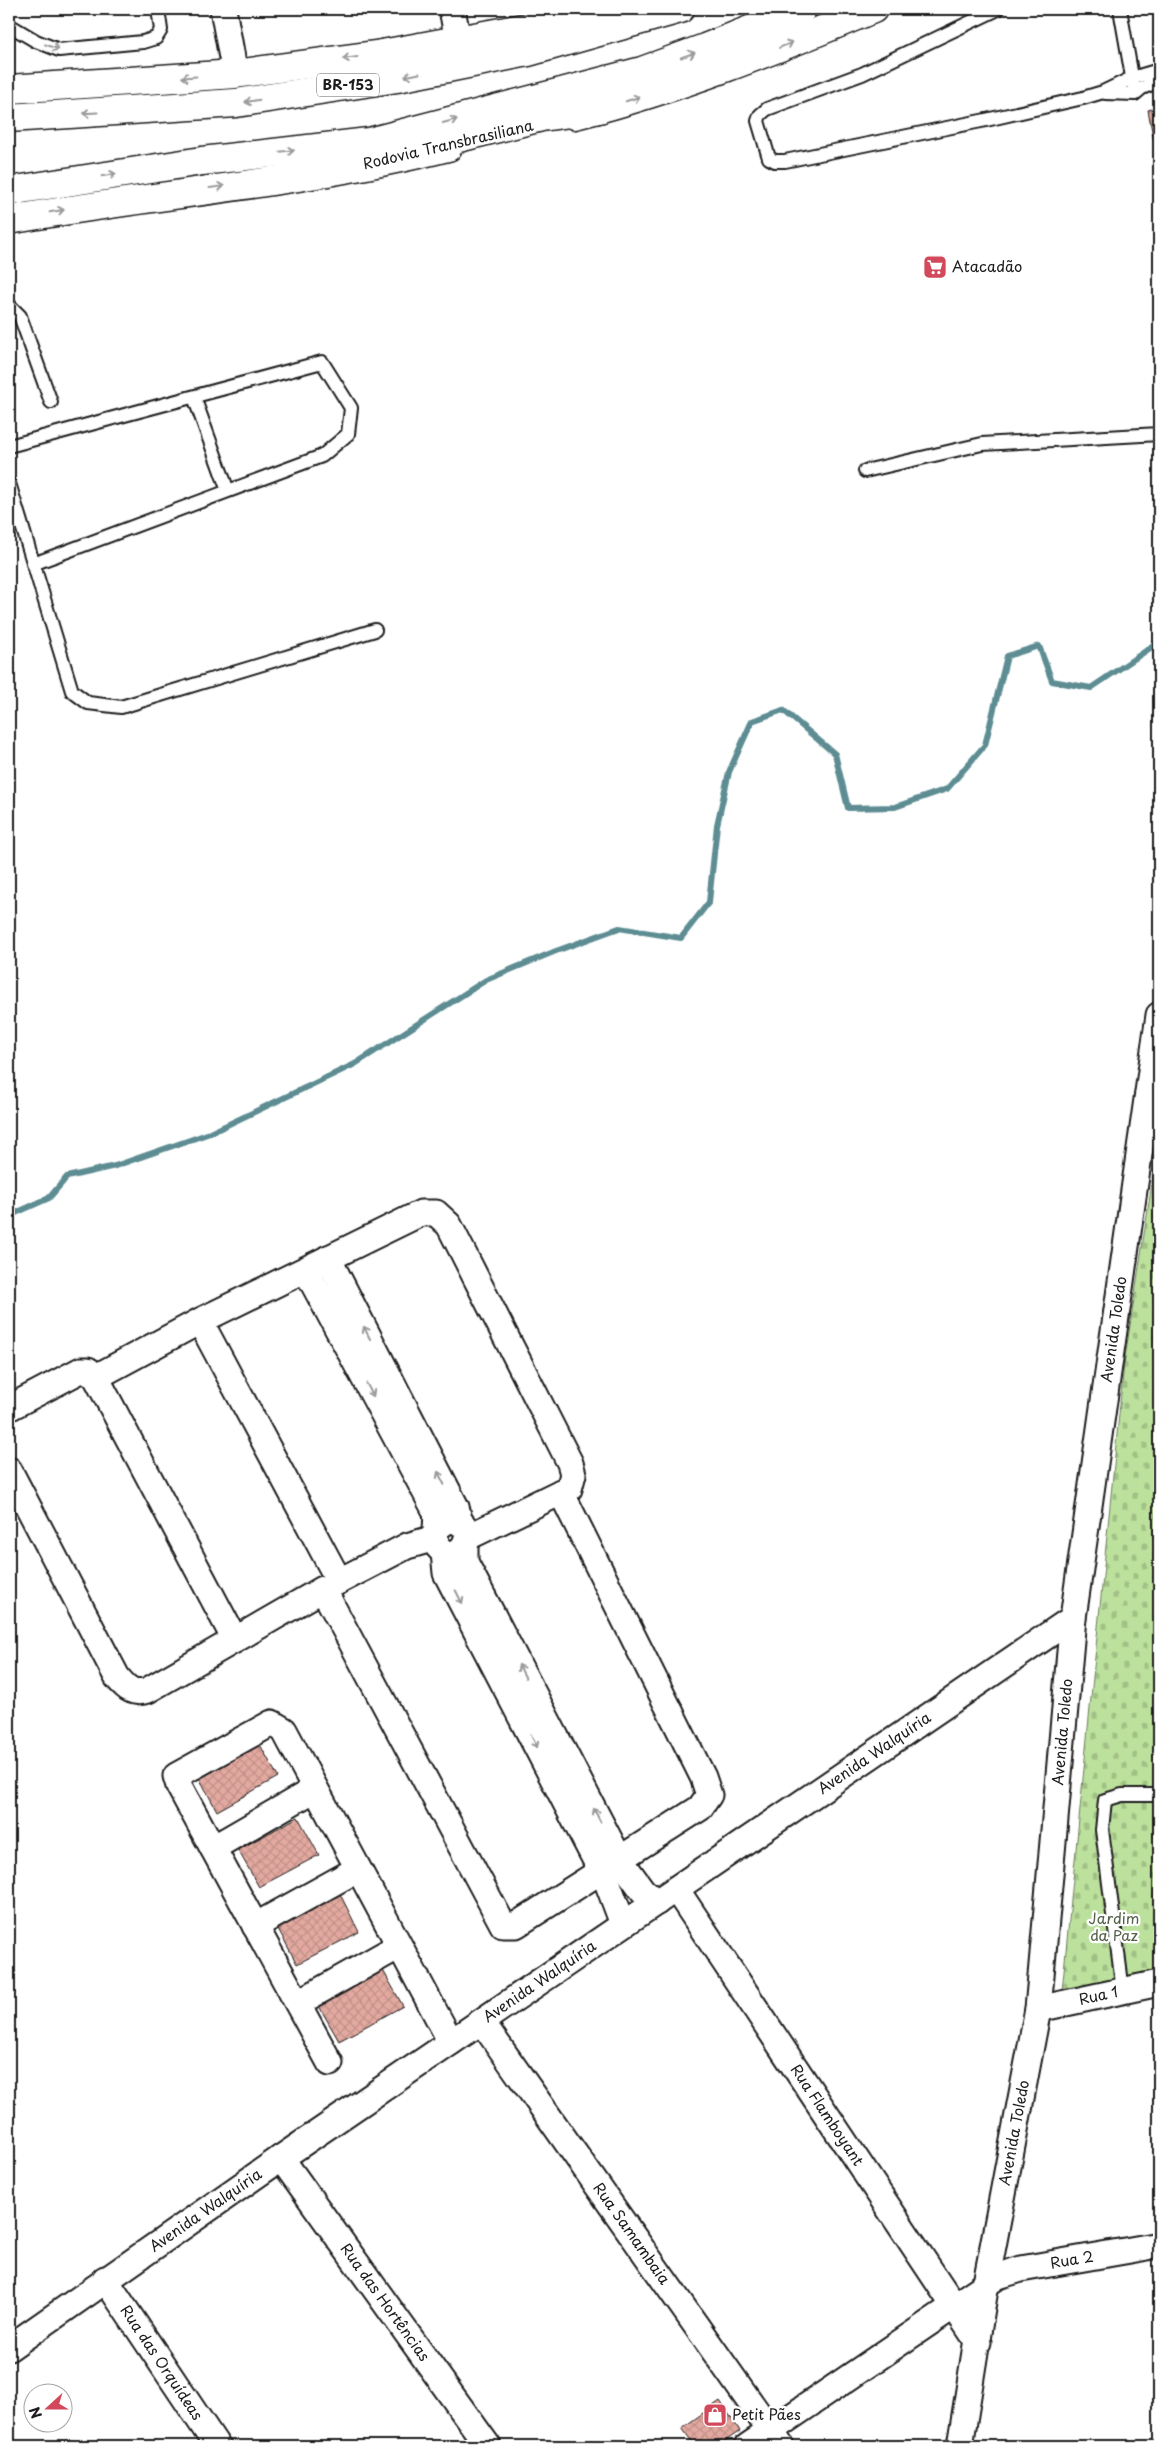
<svg xmlns="http://www.w3.org/2000/svg" width="1168" height="2455" viewBox="0 0 1168 2455" font-family="'Playpen Sans',sans-serif">
  <style>
    .cemetery { fill: url(#cemetery-stones); stroke: #6c7e5c }
    .lines { fill: none; stroke-linecap: round; stroke-linejoin: round }
    .stream { stroke: #5d8d93; stroke-width: 6 }
    .building { fill: url(#building-cross-hatch); stroke: #1c1c1c }
    .lane-casing { stroke: #1c1c1c; stroke-width: 16 }
    .street-casing { stroke: #1c1c1c; stroke-width: 29 }
    .secondary-casing { stroke: #1c1c1c; stroke-width: 31 }
    .highway-casing { stroke: #1c1c1c; stroke-width: 31 }
    .lane { stroke: #fff; stroke-width: 12 }
    .street { stroke: #fff; stroke-width: 25 }
    .secondary { stroke: #fff; stroke-width: 28 }
    .highway { stroke: #fff; stroke-width: 28 }
    .oneway { stroke: #999 }
    .labels { text-anchor: middle; stroke-width: 4.5; stroke-linejoin: round; paint-order: stroke }
    .shield { fill: #fff; stroke: #606060; stroke-width: 1 }
    .shield-label { font-size: 14px; font-weight: bold; fill: #1c1c1c }
    .street-label { font-size: 15px; fill: #1c1c1c; stroke: #fff }
    .poi-label { font-size: 15px; fill: #1c1c1c; stroke: #fff; text-anchor: start }
    .park-label { font-size: 15px; fill: #546149; stroke: #fff }
  </style>
  <defs>
    <pattern id="cemetery-stones" width="16" height="16" patternUnits="userSpaceOnUse" patternTransform="scale(1.25)"><rect width="16" height="16" fill="#bce19c"/><path d="M2 7V4a2 2 0 0 1 4 0v3zM10 15v-3a2 2 0 0 1 4 0v3z" fill="#a1c086"/></pattern>
    <pattern id="building-cross-hatch" width="8" height="8" patternUnits="userSpaceOnUse" patternTransform="scale(1.25)"><rect width="8" height="8" fill="#e3a9a0"/><path d="M0 0l8 8M0 8l8-8" fill="none" stroke="#c29189"/></pattern>
  </defs>
  <rect width="100%" height="100%" fill="#fff"/>
  <filter id="ink" filterUnits="userSpaceOnUse"><feTurbulence type="fractalNoise" baseFrequency=".02" numOctaves="2"/><feDisplacementMap in="SourceGraphic" scale="10" xChannelSelector="R" yChannelSelector="G"/><feConvolveMatrix kernelMatrix="1 2 1 2 8 2 1 2 1" color-interpolation-filters="sRGB"/></filter>
  <g filter="url(#ink)">
    <path class="cemetery" d="M1159,1138v833l-97,20 62,-627z"/>
    <g class="lines">
      <path class="stream" d="M9,1216l40,-18 18,-21 48,-11 95,-33 145,-69 131,-84 70,-29 63,-23 62,10 28,-36 8,-77 12,-53 23,-51 31,-11 52,44 13,54 47,-1 52,-18 38,-44 22,-89 32,-10 13,35 39,7 68,-46"/>
    </g>
    <path class="building" d="M1159,107v61l-11,-58z
      M258,1741l20,36 -61,34 -20,-37z
      M298,1817l21,38 -60,32 -21,-37z
      M339,1892l20,40 -62,32 -21,-39z
      M380,1965l23,41 -64,35 -23,-40z
      M720,2401l20,30 -22,15h-23l-13,-18z"/>
    <g class="lines">
      <g class="lane-casing">
        <path id="lane" d="M998,9l-136,65 -95,35 -7,6 -2,6 11,37 6,3h10l201,-41 97,-22 20,-6 29,-14 27,-8
          M1120,9l15,85
          M9,25l27,16 23,9 84,-8 13,-4 5,-8 -3,-21
          M1105,93l30,1 7,-6 17,-7
          M9,305l11,11 31,86
          M194,397l34,94
          M9,446l313,-84 29,46 -3,26 -26,22 -289,108
          M865,471l117,-27 177,-10
          M9,483l63,208 16,12 33,4 254,-77
          M1123,1991l-21,-161 3,-30 17,-5h37"/>
      </g>
      <g class="street-casing">
        <g id="street">
          <path d="M223,9l12,65"/>
          <path d="M452,9l6,31"/>
          <path d="M328,1258l128,249 4,16"/>
          <path d="M306,1270l130,242c2,13 -2,21 0,32 22,31 51,-23 12,-24l-10,7"/>
          <path d="M200,1321l139,260"/>
          <path d="M9,1408l72,-38h7l8,7 139,263"/>
          <path d="M9,1470l108,207c9,11 16,18 31,13l175,-101 180,336h13l184,-117 9,-13 -6,-18 -142,-285 8,-3 4,-15 -3,-11 -121,-238 -13,-12h-15l-221,108 -104,56"/>
          <path d="M468,1537l93,-45"/>
          <path d="M465,1546v16l154,296 24,33 14,11"/>
          <path d="M444,1552l2,21 162,311 15,40"/>
          <path d="M326,1588l81,-42 28,-8"/>
          <path d="M213,1848l102,-59"/>
          <path id="s1" d="M676,1889l302,453"/>
          <path d="M255,1926l103,-57"/>
          <path d="M298,2003l101,-57"/>
          <path id="s2" d="M1038,2009l121,-26"/>
          <path id="s3" d="M482,2022l299,424"/>
          <path d="M330,2063l-151,-277 -3,-10 96,-53 12,7 167,312"/>
          <path id="s4" d="M281,2158l207,288"/>
          <path id="s5" d="M105,2279l112,167"/>
          <path id="s6" d="M9,2348l272,-190 792,-540"/>
          <path id="s7" d="M748,2446l250,-170 23,-7 138,-24"/>
          <path id="s8" d="M960,2446l26,-163 52,-274 35,-391 86,-603"/>
        </g>
      </g>
      <g class="secondary-casing">
        <path id="secondary" d="M9,89l226,-15 147,-20 173,-32 49,-13
          M575,115c103,-26 200,-65 298,-106
          M9,220c146,-26 296,-37 439,-73"/>
      </g>
      <g class="highway-casing">
        <path id="highway" d="M382,54l56,2 12,-2
          M9,118l227,-15 161,-25 131,-26 152,-43
          M410,142l37,-1 95,-24 57,-8
          M9,191l193,-30 167,-19 273,-71 63,-23 97,-39"/>
      </g>
      <use href="#lane" class="lane"/>
      <use href="#street" class="street"/>
      <use href="#secondary" class="secondary"/>
      <use href="#highway" class="highway"/>
    </g>
    <defs><path id="oneway-shaft" d="M-6 0H5M1.5-3L5.5 0L1.5 3" fill="none" stroke-width="1.6" stroke-linecap="round" stroke-linejoin="round" transform="scale(1.25)"/></defs>
    <g class="oneway">
      <use href="#oneway-shaft" transform="translate(786 45) rotate(-23)"/>
      <use href="#oneway-shaft" transform="translate(52 47) rotate(20)"/>
      <use href="#oneway-shaft" transform="translate(688 55) rotate(-19)"/>
      <use href="#oneway-shaft" transform="translate(350 58) rotate(172)"/>
      <use href="#oneway-shaft" transform="translate(412 75) rotate(169)"/>
      <use href="#oneway-shaft" transform="translate(189 77) rotate(176)"/>
      <use href="#oneway-shaft" transform="translate(633 99) rotate(-18)"/>
      <use href="#oneway-shaft" transform="translate(252 101) rotate(171)"/>
      <use href="#oneway-shaft" transform="translate(90 113) rotate(177)"/>
      <use href="#oneway-shaft" transform="translate(450 121) rotate(-15)"/>
      <use href="#oneway-shaft" transform="translate(287 151) rotate(-6)"/>
      <use href="#oneway-shaft" transform="translate(109 175) rotate(-9)"/>
      <use href="#oneway-shaft" transform="translate(217 187) rotate(-8)"/>
      <use href="#oneway-shaft" transform="translate(57 211) rotate(-10)"/>
      <use href="#oneway-shaft" transform="translate(367 1333) rotate(-117)"/>
      <use href="#oneway-shaft" transform="translate(370 1390) rotate(62)"/>
      <use href="#oneway-shaft" transform="translate(441 1478) rotate(-117)"/>
      <use href="#oneway-shaft" transform="translate(459 1597) rotate(63)"/>
      <use href="#oneway-shaft" transform="translate(522 1671) rotate(-117)"/>
      <use href="#oneway-shaft" transform="translate(534 1741) rotate(63)"/>
      <use href="#oneway-shaft" transform="translate(597 1815) rotate(-117)"/>
    </g>
  </g>
  <defs>
    <g id="supermarket-square" transform="scale(1.25)"><rect x="-9" y="-9" width="18" height="18" rx="4" fill="#d1495b" stroke="#fff"/><path d="M-6-5.5h2.5l.6 2H6L4.5 2H-2.5L-4.4-4H-6ZM-1.5 3.2a1.3 1.3 0 1 0 .1 0ZM3 3.2a1.3 1.3 0 1 0 .1 0Z" fill="#fff"/></g>
    <g id="shop-square" transform="scale(1.25)"><rect x="-9" y="-9" width="18" height="18" rx="4" fill="#d1495b" stroke="#fff"/><path d="M-5-2.5h2.3a2.7 3.5 0 0 1 5.4 0H5L5.5 6h-11ZM-1.5-2.5h3a1.5 2.3 0 0 0-3 0Z" fill="#fff"/></g>
  </defs>
  <g fill-rule="evenodd">
    <use href="#supermarket-square" x="935" y="267"/>
    <use href="#shop-square" x="715" y="2415"/>
  </g>
  <g class="labels">
    <rect class="shield" x="317" y="73.5" width="62" height="23" rx="4"/>
    <g class="shield-label">
      <text x="348" y="90">BR-153</text>
    </g>
    <g class="street-label">
      <text transform="translate(448 145) rotate(-13)" y="5">Rodovia Transbrasiliana</text>
      <text dy="5" stroke="none"><textPath href="#s8" startOffset="1128">Avenida Toledo</textPath></text>
      <text dy="5" stroke="none"><textPath href="#s8" startOffset="722">Avenida Toledo</textPath></text>
      <text dy="5" stroke="none"><textPath href="#s6" startOffset="1050">Avenida Walquíria</textPath></text>
      <text dy="5" stroke="none"><textPath href="#s6" startOffset="645">Avenida Walquíria</textPath></text>
      <text dy="5" stroke="none"><textPath href="#s2" startOffset="62">Rua 1</textPath></text>
      <text dy="5" stroke="none"><textPath href="#s1" startOffset="272">Rua Flamboyant</textPath></text>
      <text dy="5" stroke="none"><textPath href="#s8" startOffset="318">Avenida Toledo</textPath></text>
      <text dy="5" stroke="none"><textPath href="#s6" startOffset="240">Avenida Walquíria</textPath></text>
      <text dy="5" stroke="none"><textPath href="#s3" startOffset="259">Rua Samambaia</textPath></text>
      <text dy="5" stroke="none"><textPath href="#s7" startOffset="378">Rua 2</textPath></text>
      <text dy="5" stroke="none"><textPath href="#s4" startOffset="178">Rua das Hortências</textPath></text>
      <text dy="5" stroke="none"><textPath href="#s5" startOffset="101">Rua das Orquídeas</textPath></text>
    </g>
    <g class="poi-label">
      <text x="952" y="272">Atacadão</text>
      <text x="732" y="2420">Petit Pães</text>
    </g>
    <g class="park-label">
      <text x="1114" y="1924">Jardim<tspan x="1114" dy="17">da Paz</tspan></text>
    </g>
  </g>
  <rect width="1168" height="2455" fill="none" stroke="#fff" stroke-width="30"/>
  <rect x="15" y="15" width="1138" height="2425" fill="none" stroke="#1c1c1c" stroke-width="2" filter="url(#ink)"/>
  <g transform="translate(48 2408) rotate(249)"><circle r="24" fill="#ffffff" stroke="#a4a4a4"/>
  <path d="M0-4L9 19L0 12L-9 19Z" fill="#d1495b"/>
  <text y="-8" font-size="14" font-weight="bold" text-anchor="middle" fill="#1c1c1c">N</text>
  </g>
</svg>
